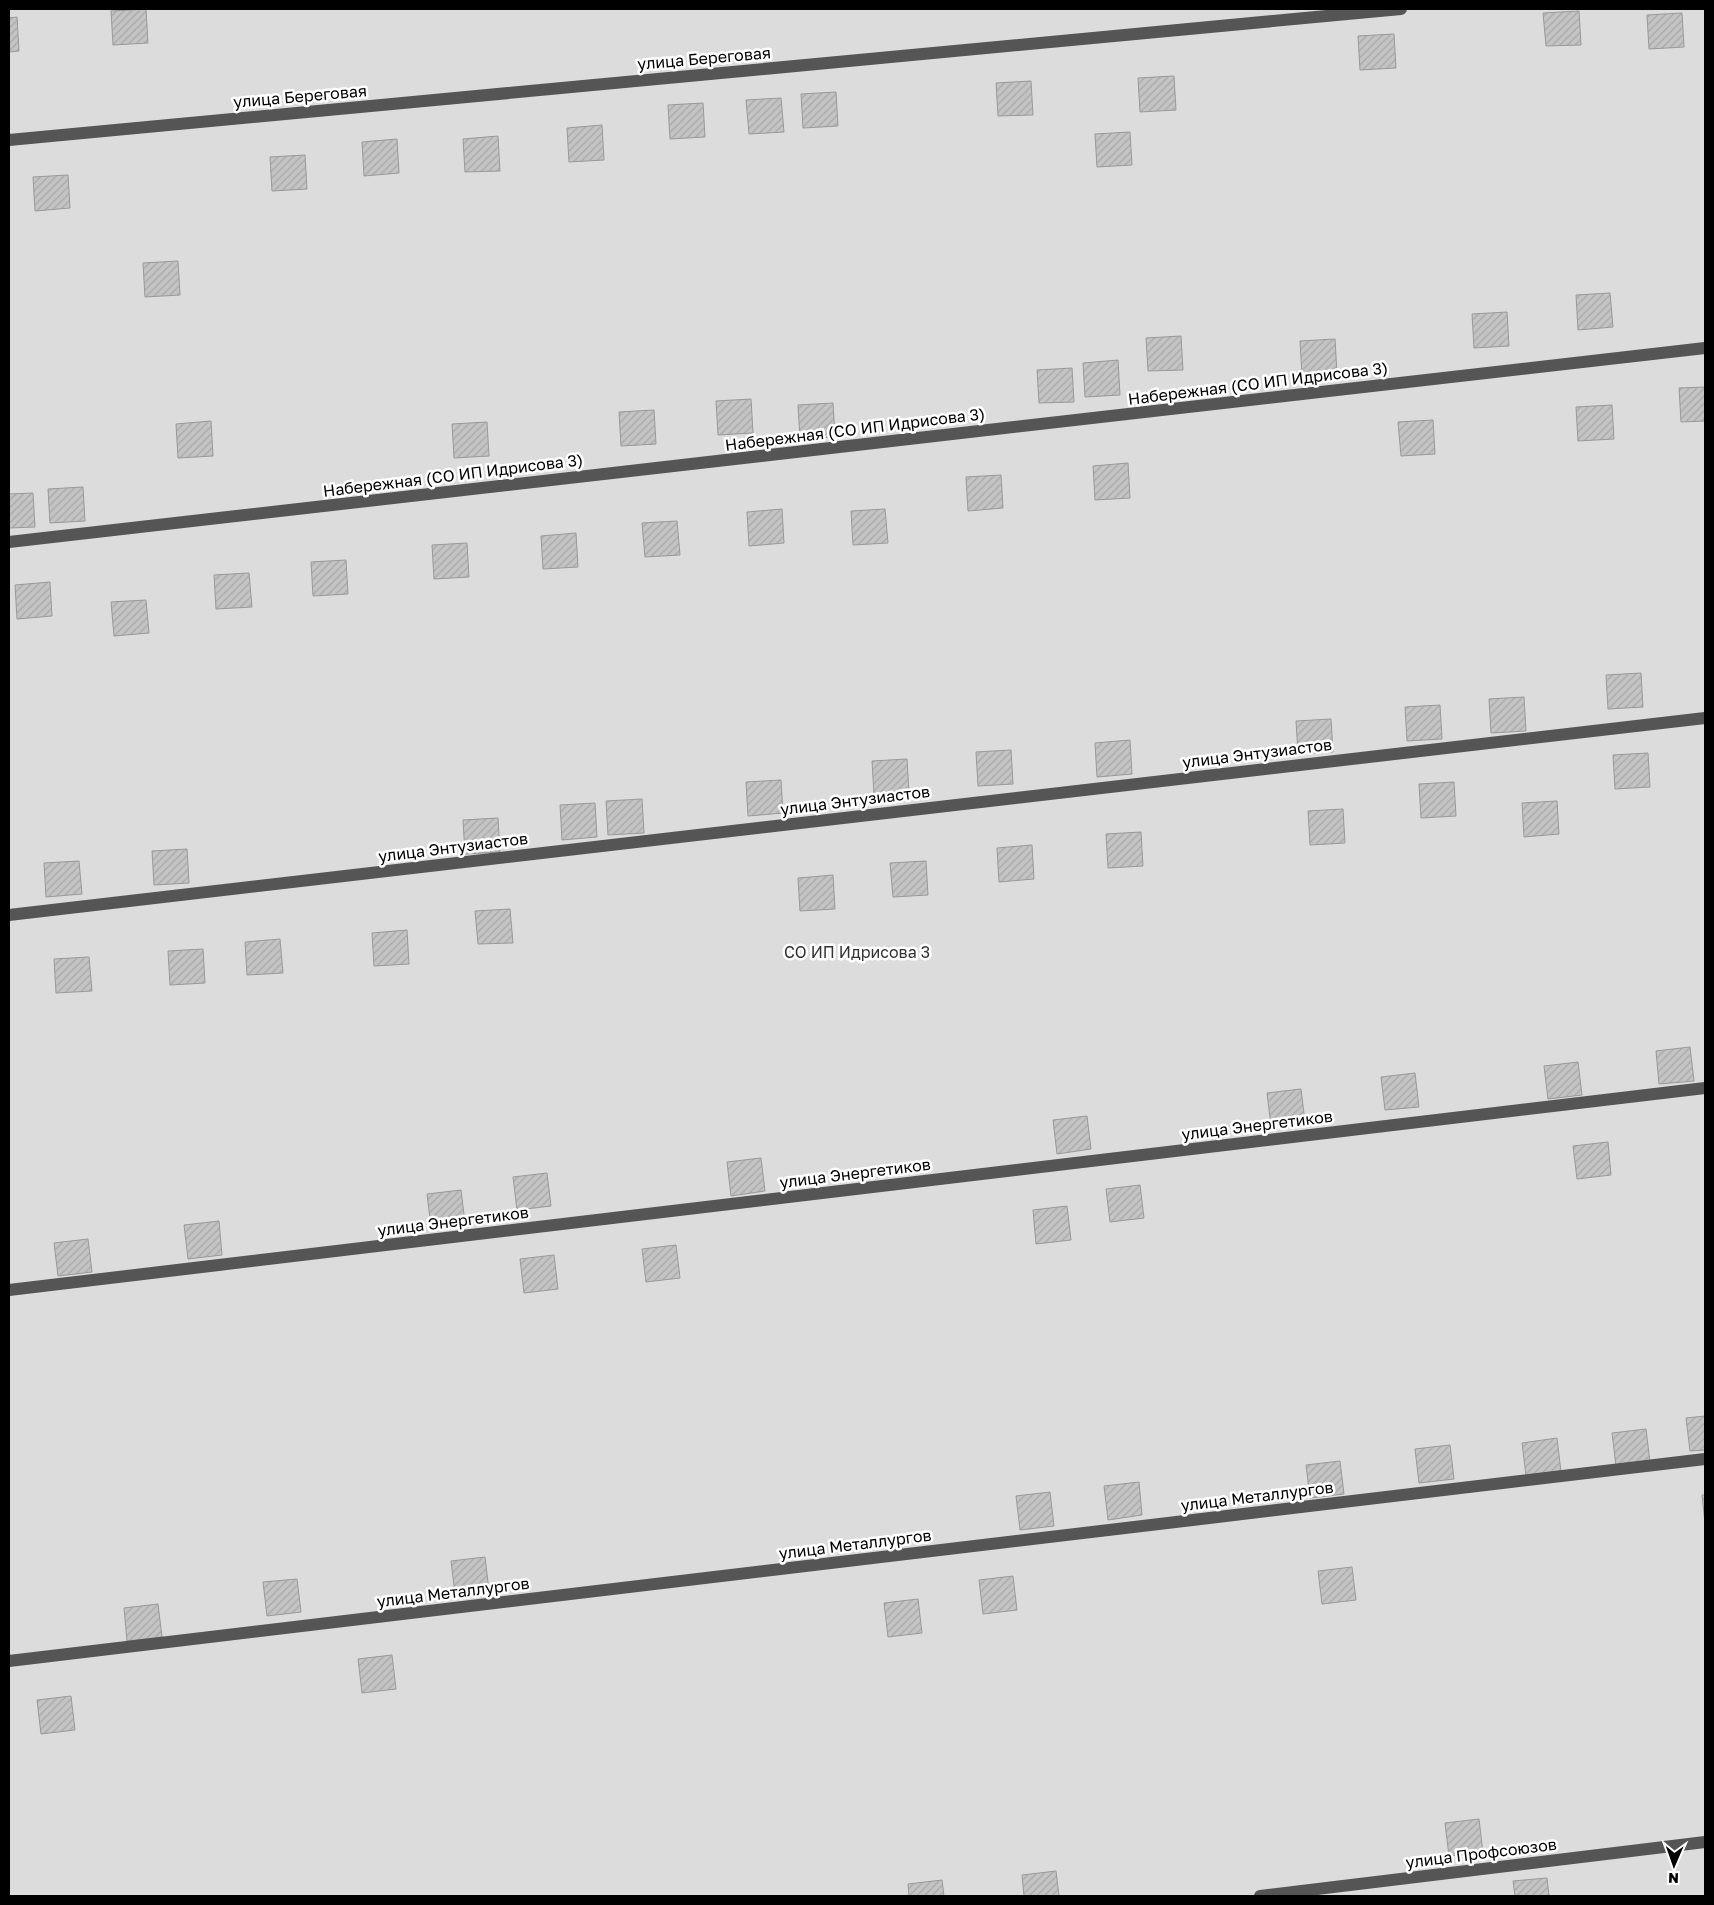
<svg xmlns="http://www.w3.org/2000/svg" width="1714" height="1905" viewBox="0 0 1714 1905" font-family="'Golos Text',sans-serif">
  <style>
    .green { fill: #dcdcdc }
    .building { fill: url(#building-hatch); stroke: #999 }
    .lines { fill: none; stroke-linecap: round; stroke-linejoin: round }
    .minor { stroke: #555; stroke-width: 12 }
    .labels { text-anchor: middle; stroke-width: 5; stroke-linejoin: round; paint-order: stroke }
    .street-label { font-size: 16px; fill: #000; stroke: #fff }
    .park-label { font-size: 16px; fill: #333; stroke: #fff }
  </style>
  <defs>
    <pattern id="building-hatch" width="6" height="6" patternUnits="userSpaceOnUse" patternTransform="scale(1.25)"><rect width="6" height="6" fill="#c4c4c4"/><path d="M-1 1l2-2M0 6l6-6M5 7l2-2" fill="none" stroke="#a7a7a7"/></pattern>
  </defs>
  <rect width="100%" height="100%" fill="#fff"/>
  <path class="green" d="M9,9h1696v1887h-1696z"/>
  <path class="building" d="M146,9l2,34 -35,2 -2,-34z
    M1579,11l2,34 -35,1 -3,-33z
    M1682,13l2,34 -35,2 -2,-34z
    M17,17l2,34 -10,1v-34z
    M1394,34l2,34 -36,2 -2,-34z
    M1174,76l2,34 -36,2 -2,-34z
    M1031,81l2,34 -35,1 -2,-33z
    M836,92l2,34 -35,2 -2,-34z
    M781,98l3,34 -35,2 -3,-34z
    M703,103l2,34 -35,2 -2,-34z
    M602,125l2,35 -35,2 -2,-34z
    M1130,132l2,33 -35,2 -2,-33z
    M498,136l2,35 -35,1 -2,-33z
    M397,139l2,34 -35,3 -2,-34z
    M305,155l2,34 -35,2 -2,-34z
    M68,175l2,33 -35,3 -2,-34z
    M178,261l2,34 -35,2 -2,-34z
    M1610,293l3,34 -35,3 -2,-35z
    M1507,312l2,34 -35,2 -2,-34z
    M1181,336l2,34 -35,1 -2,-33z
    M1335,339l2,34 -35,2 -2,-34z
    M1118,360l2,35 -35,2 -2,-34z
    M1072,368l2,34 -35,1 -2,-33z
    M1705,387v34l-24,1 -2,-34z
    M751,399l2,34 -35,2 -2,-34z
    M833,403l2,34 -35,2 -2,-34z
    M1612,405l2,34 -36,2 -2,-34z
    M654,410l2,34 -35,2 -2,-34z
    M1433,420l2,34 -34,2 -3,-34z
    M211,421l2,35 -35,2 -2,-34z
    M487,422l2,34 -35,2 -2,-34z
    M1128,463l2,35 -35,2 -2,-34z
    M1001,475l2,33 -35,3 -2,-34z
    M83,487l2,34 -35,2 -2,-34z
    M33,493l2,34 -26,1v-34z
    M782,509l2,34 -35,3 -2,-34z
    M885,509l3,34 -35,2 -2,-34z
    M677,521l3,34 -35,2 -3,-34z
    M576,533l2,34 -35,2 -2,-33z
    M467,543l2,34 -35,2 -2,-34z
    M346,560l2,34 -35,2 -2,-34z
    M249,573l3,34 -36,2 -2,-34z
    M50,582l2,34 -35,3 -2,-34z
    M146,600l3,33 -35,3 -3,-34z
    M1641,673l2,34 -35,2 -2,-34z
    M1524,697l2,34 -35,2 -2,-34z
    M1440,705l2,34 -35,2 -2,-34z
    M1331,719l2,33 -35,2 -2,-33z
    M1130,740l2,34 -35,3 -2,-34z
    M1011,750l2,34 -35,2 -2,-34z
    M1648,753l2,34 -35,2 -2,-34z
    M907,759l2,34 -35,2 -2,-34z
    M781,780l2,33 -35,3 -2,-34z
    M1454,782l2,34 -35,2 -2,-34z
    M642,799l2,34 -36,2 -2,-34z
    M1557,801l2,33 -35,3 -2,-34z
    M595,803l2,34 -35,3 -2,-35z
    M1343,809l2,34 -35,2 -2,-34z
    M498,818l2,34 -35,2 -2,-34z
    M1141,832l2,34 -35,2 -2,-34z
    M1032,845l2,34 -35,3 -2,-34z
    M187,849l2,34 -35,2 -2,-34z
    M79,861l3,33 -36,3 -2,-34z
    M926,861l2,34 -35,2 -3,-34z
    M833,875l2,34 -35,2 -2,-33z
    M510,909l3,34 -35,1 -3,-33z
    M407,930l2,34 -35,2 -2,-33z
    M280,939l3,34 -36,2 -2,-33z
    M203,949l2,34 -35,2 -2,-34z
    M89,957l3,34 -36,2 -2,-34z
    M1690,1047l4,34 -35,3 -3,-33z
    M1578,1062l4,33 -34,4 -4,-33z
    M1415,1073l4,34 -34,3 -4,-33z
    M1301,1089l4,33 -34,4 -4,-33z
    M1087,1116l4,33 -34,5 -4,-34z
    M1608,1142l3,33 -34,4 -4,-33z
    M761,1158l4,33 -34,5 -4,-34z
    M547,1173l4,33 -34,4 -4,-33z
    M1140,1185l4,33 -34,4 -4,-33z
    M461,1190l4,33 -34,4 -4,-33z
    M1067,1206l4,34 -35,4 -3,-34z
    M219,1221l3,34 -34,4 -4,-34z
    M88,1239l4,33 -34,4 -4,-33z
    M676,1245l4,33 -34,4 -4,-33z
    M554,1255l4,34 -34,4 -4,-34z
    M1705,1416v34l-15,1 -4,-33z
    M1646,1429l4,33 -34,4 -4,-33z
    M1557,1438l4,34 -35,4 -4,-33z
    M1450,1445l4,34 -35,4 -4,-34z
    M1340,1461l4,33 -34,4 -4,-33z
    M1139,1482l3,33 -34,5 -4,-34z
    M1050,1492l4,34 -34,4 -4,-34z
    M1702,1495h3v28z
    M485,1557l4,34 -34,3 -4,-33z
    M1352,1567l4,33 -34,4 -4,-33z
    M1013,1576l4,34 -34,4 -4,-34z
    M297,1579l4,33 -34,4 -4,-34z
    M918,1599l4,34 -34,4 -4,-34z
    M158,1604l4,33 -35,4 -3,-33z
    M392,1655l4,34 -34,4 -4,-34z
    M71,1696l4,34 -34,4 -4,-34z
    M1479,1819l4,34 -34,3 -4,-33z
    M1056,1871l3,25h-35l-2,-21z
    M1547,1878l2,18h-34l-2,-15z
    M942,1880l2,16h-35l-1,-12z"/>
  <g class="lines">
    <path class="minor" d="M9,140l1392,-131
      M9,542l1696,-194
      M9,915l1696,-197
      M9,1290l1696,-202
      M9,1661l1696,-202
      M1260,1896l445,-54"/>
  </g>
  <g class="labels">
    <g class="street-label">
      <text transform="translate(704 58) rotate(-5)" y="6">улица Береговая</text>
      <text transform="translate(300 96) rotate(-5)" y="6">улица Береговая</text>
      <text transform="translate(1258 383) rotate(-7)" y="6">Набережная (СО ИП Идрисова 3)</text>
      <text transform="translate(855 429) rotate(-7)" y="6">Набережная (СО ИП Идрисова 3)</text>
      <text transform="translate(453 475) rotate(-7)" y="6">Набережная (СО ИП Идрисова 3)</text>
      <text transform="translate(1257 753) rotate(-7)" y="6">улица Энтузиастов</text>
      <text transform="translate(855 800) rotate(-7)" y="6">улица Энтузиастов</text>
      <text transform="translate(453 847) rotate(-7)" y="6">улица Энтузиастов</text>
      <text transform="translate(1257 1125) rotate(-7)" y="6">улица Энергетиков</text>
      <text transform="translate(855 1173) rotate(-7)" y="6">улица Энергетиков</text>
      <text transform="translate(453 1221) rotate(-7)" y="6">улица Энергетиков</text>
      <text transform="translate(1257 1496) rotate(-7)" y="6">улица Металлургов</text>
      <text transform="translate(855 1544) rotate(-7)" y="6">улица Металлургов</text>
      <text transform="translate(453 1592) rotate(-7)" y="6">улица Металлургов</text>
      <text transform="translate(1481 1853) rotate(-7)" y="6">улица Профсоюзов</text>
    </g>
    <g class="park-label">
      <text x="857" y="958">СО ИП Идрисова 3</text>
    </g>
  </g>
  <rect width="1714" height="1905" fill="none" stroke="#000000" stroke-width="20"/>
  <g transform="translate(1674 1865) rotate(182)" stroke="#ffffff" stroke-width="4" paint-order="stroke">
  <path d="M0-4L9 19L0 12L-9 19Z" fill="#000000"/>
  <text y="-8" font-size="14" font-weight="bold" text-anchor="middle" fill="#000000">N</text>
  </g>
</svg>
